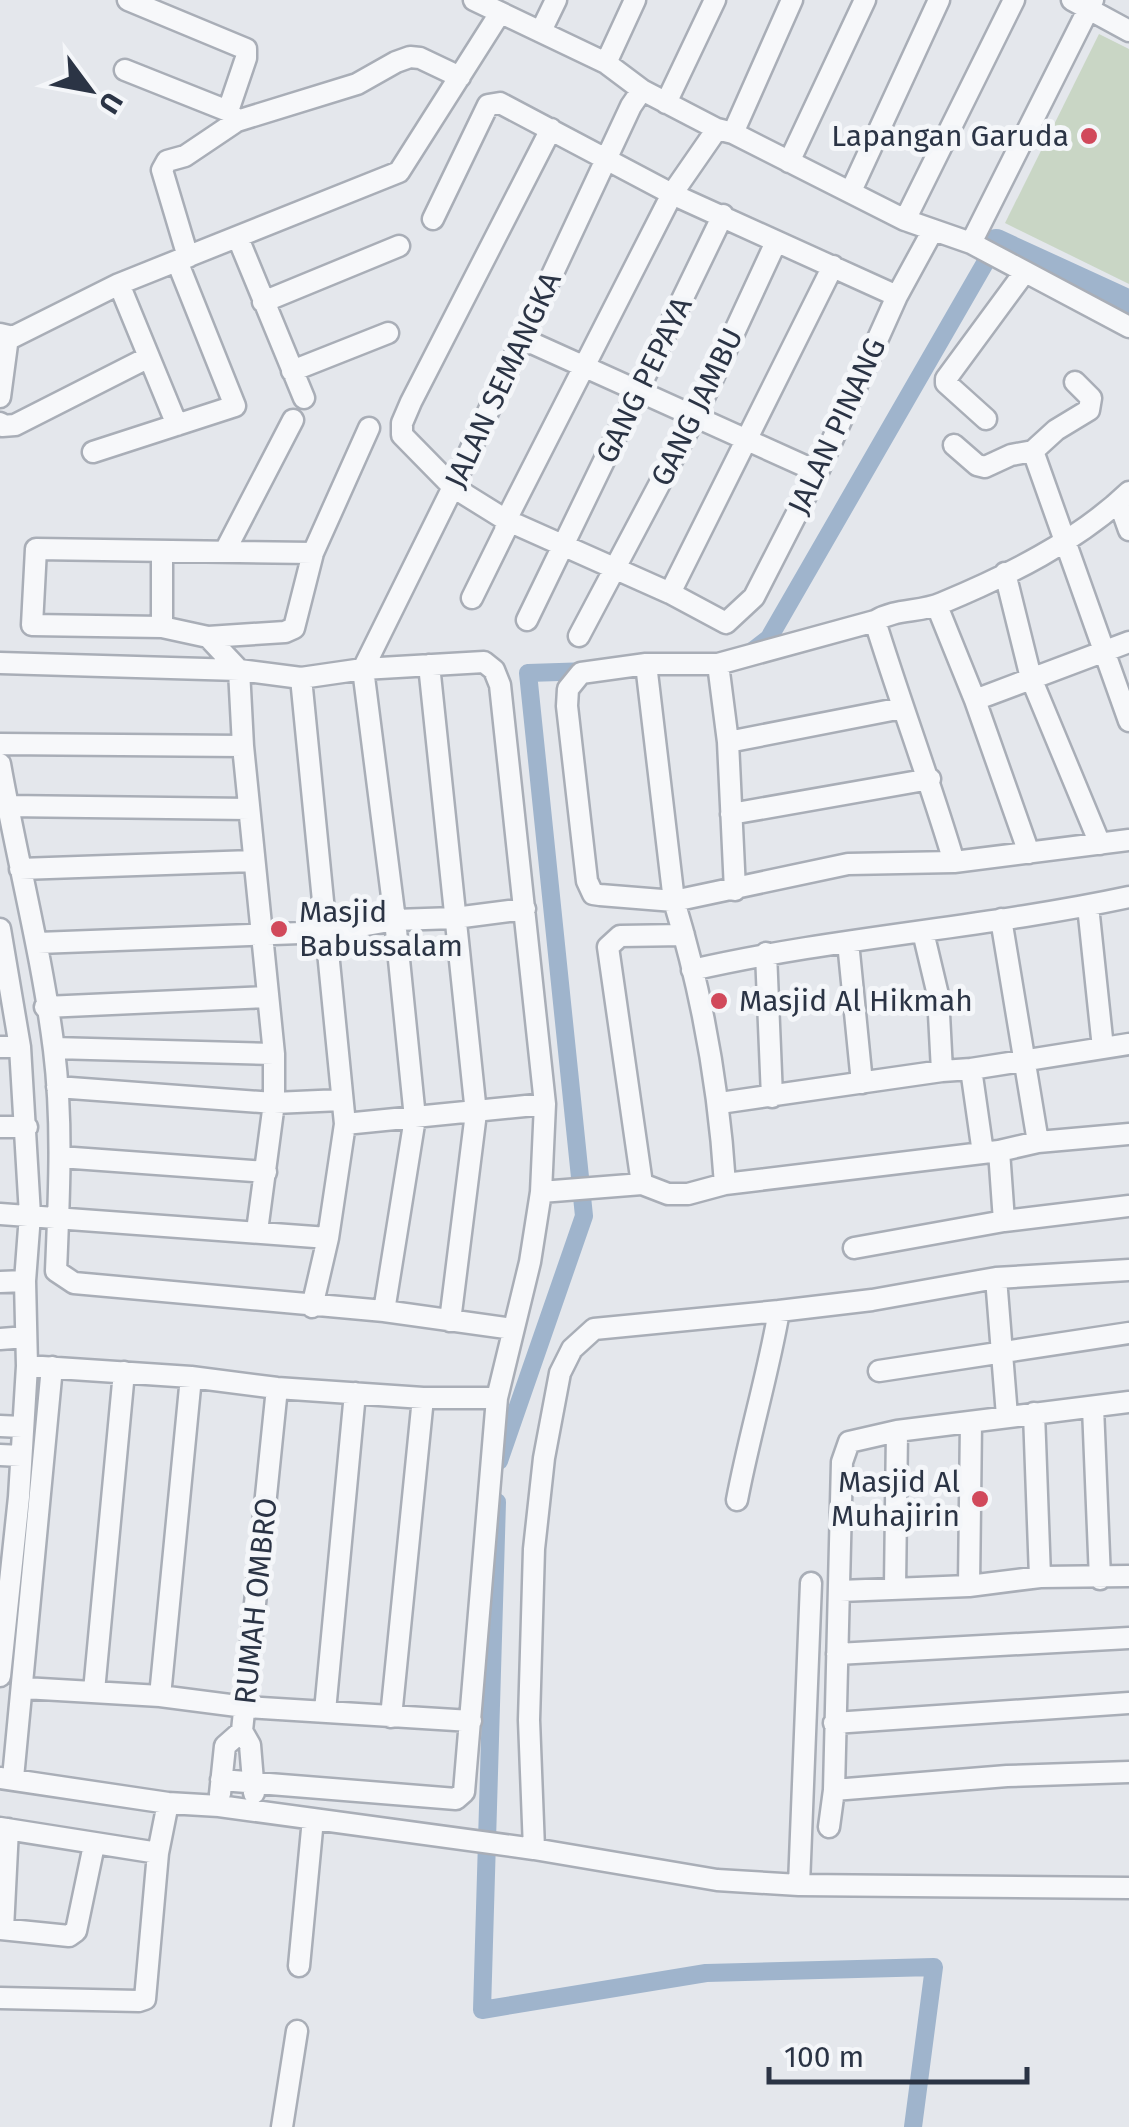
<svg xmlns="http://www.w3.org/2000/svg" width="1129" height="2127" viewBox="0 0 1129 2127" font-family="'Fira Sans',sans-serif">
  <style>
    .green { fill: #c9d6c5 }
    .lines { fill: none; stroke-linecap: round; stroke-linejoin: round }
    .canal { stroke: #9fb4cc; stroke-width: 18 }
    .river { stroke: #9fb4cc; stroke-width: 30 }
    .minor-casing { stroke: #a9aeb7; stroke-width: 25 }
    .minor { stroke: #f7f8fa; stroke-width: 20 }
    .poi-dot { fill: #d1495b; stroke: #f4f6f9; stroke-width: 4 }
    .labels { text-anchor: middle; stroke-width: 10; stroke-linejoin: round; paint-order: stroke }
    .poi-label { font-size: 30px; fill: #2b3445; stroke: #f4f6f9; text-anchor: end }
    .street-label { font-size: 30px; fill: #2b3445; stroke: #f4f6f9 }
  </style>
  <rect width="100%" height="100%" fill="#e4e7ec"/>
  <path class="green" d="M1099,34l30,15v235l-124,-61z"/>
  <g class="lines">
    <path class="canal" d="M747,655l22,-17 227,-394
      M499,1461l85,-245 -56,-543 62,-2
      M497,1502l-15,508 224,-37 228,-6 -21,160"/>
    <path class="river" d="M996,244l133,61"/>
    <g class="minor-casing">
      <path id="minor" d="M128,0l118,49v9l-18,53 9,10
        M474,0l132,63 36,27 75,39 16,4 172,87 66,23 158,84
        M1072,0l57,31
        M541,31l15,-31
        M606,63l29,-63
        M125,70l103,41
        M666,103l49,-103
        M551,129l-140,273 -9,21v12l51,52 53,33 164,73 56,30 28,-26 64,-125 79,-176 36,-66
        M733,133l59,-133
        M789,162l76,-162
        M851,191l88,-191
        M433,219l55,-114 12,-2 172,91 225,102
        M905,220l109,-220
        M238,238l66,160
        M971,243l122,-243
        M188,257l-26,-87 5,-9 18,-5 52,-35 120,-37 39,-22 14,-5 10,1 40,19
        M119,284l58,141
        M263,302l136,-56
        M0,334l13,3 106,-53 280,-112 101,-159
        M523,339l295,133
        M292,371l96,-38
        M0,397l8,-60
        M986,419l-40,-36v-4l78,-106
        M0,423l2,3 13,-1 132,-67
        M954,445l23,20 8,2 26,-12 22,-4 23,-21 33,-20 2,-12 -16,-16
        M1033,451l96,270
        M93,452l142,-46 -58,-145
        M1129,492c-51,49 -122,84 -187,111 -23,10 -45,5 -67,18l-157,43h-72l-65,9 -13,16 -1,17 20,175 6,13 7,1 74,6 174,-37 106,-2 175,-22
        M1119,502l10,28
        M225,551l68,-131
        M313,553l-277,-4 -4,76 130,2 46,10 77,-5 9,-4 19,-75 56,-125
        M1005,573l26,105 69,166
        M670,593l163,-327
        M472,598l33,-67 1,-11 166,-326 45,-65
        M937,606l38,94 54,153
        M527,620l196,-405
        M875,621c25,81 55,160 79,241
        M162,627v-76
        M579,636l116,-219 81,-175
        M208,637l31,33 4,76 31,308v49l-17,128
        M0,663l239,7 62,8 62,-9 121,-7 10,8 6,15 45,419 -4,88 -11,70 -33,136 -33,394 -8,7 -235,-19
        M646,664l28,237c28,92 45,188 51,283
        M718,664l10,78 7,148
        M429,665l47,448 -26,208
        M301,678l44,446 -17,114 -16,69
        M975,700l154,-58
        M728,742l174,-34
        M0,744l243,2
        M0,764c17,96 42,190 54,286 9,73 5,148 2,221l18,12 310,28 128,18
        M7,806l242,3
        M731,814l199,-35
        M20,869l233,-8
        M1088,906l15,142
        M1001,919l37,223
        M0,929l20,118 10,168 -5,66 2,85 -8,131 -19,179
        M923,932l15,63 4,76
        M848,942l14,141
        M38,943l289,-11 68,-12 60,-2 70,-9
        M766,953l6,144
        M692,970c144,-33 292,-42 437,-73
        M45,1007l221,-10
        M0,1047h20
        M54,1048l220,6
        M971,1069l12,84
        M57,1087l217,16 67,-3
        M720,1103l222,-32 29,-2 158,-25
        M345,1124l200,-20
        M0,1127h27
        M999,1151l5,70
        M60,1157l206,15
        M642,1184l-34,-237 12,-11 64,-1
        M541,1192l101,-8 26,10h20l37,-10 274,-33 39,-9 91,-8
        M0,1214l328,24
        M854,1248l150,-27 125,-15
        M996,1278l11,138
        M0,1282l25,-1
        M384,1311l31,-193 -20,-198 -32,-251 90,-182 178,-381 11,-16
        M0,1339l26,-2
        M27,1366l164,11 86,11 146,10h74
        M879,1371l250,-38
        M1093,1407l7,172
        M1034,1413l6,164
        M0,1426l22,1
        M0,1455l21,1
        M737,1500c12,-64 31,-125 42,-189l93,-11 124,-22 133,-8
        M969,1586l2,-164
        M895,1587l2,-156
        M840,1591l129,-5 71,-9 89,-1
        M837,1654l292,-16
        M24,1688l136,8 85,11 226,14
        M94,1691l30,-319
        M160,1696l31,-319
        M325,1711l30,-318
        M391,1717l32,-319
        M834,1723l295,-20
        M242,1731l8,14 4,48
        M0,1778l168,25 51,3 315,43 183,31 82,5 330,3
        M13,1778l39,-411
        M834,1790l173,-14 122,-4
        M220,1794l5,-48 17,-15 35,-343
        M829,1827l5,-37 8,-328 7,-20 48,-11 232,-29
        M0,1828l158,25
        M534,1849l-5,-129 5,-171 10,-91 16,-85 12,-24 22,-20 185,-18
        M799,1885l12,-302
        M0,1929l69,7 7,-5 18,-86
        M3,1929l5,-100
        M299,1966l14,-147
        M0,1998l139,3 6,-2 13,-146 10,-50
        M282,2127l15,-96"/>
    </g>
    <use href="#minor" class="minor"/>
  </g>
  <g class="poi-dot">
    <circle cx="1089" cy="136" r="10"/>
    <circle cx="279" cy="929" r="10"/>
    <circle cx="719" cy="1001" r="10"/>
    <circle cx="980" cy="1499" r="10"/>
  </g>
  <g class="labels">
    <g class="poi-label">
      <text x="1069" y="146">Lapangan Garuda</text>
      <text x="299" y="922" text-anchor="start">Masjid<tspan x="299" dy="34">Babussalam</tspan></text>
      <text x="739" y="1011" text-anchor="start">Masjid Al Hikmah</text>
      <text x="960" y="1492">Masjid Al<tspan x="960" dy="34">Muhajirin</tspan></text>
    </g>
    <g class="street-label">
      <text transform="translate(503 380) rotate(-65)" y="10">JALAN SEMANGKA</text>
      <text transform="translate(644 380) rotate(-64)" y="10">GANG PEPAYA</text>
      <text transform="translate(697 407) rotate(-64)" y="10">GANG JAMBU</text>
      <text transform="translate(837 426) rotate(-65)" y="10">JALAN PINANG</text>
      <text transform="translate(256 1601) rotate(-84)" y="10">RUMAH OMBRO</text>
    </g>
  </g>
  <g transform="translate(90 90) rotate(122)" stroke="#f4f6f9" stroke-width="8" paint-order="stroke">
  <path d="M0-8L18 38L0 25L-18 38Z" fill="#2b3445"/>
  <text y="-15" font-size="28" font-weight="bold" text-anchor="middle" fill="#2b3445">U</text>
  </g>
  <path d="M769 2067v15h258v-15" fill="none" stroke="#2b3445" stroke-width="5"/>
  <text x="784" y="2067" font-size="30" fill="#2b3445" stroke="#f4f6f9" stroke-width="8" paint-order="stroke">100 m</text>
</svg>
